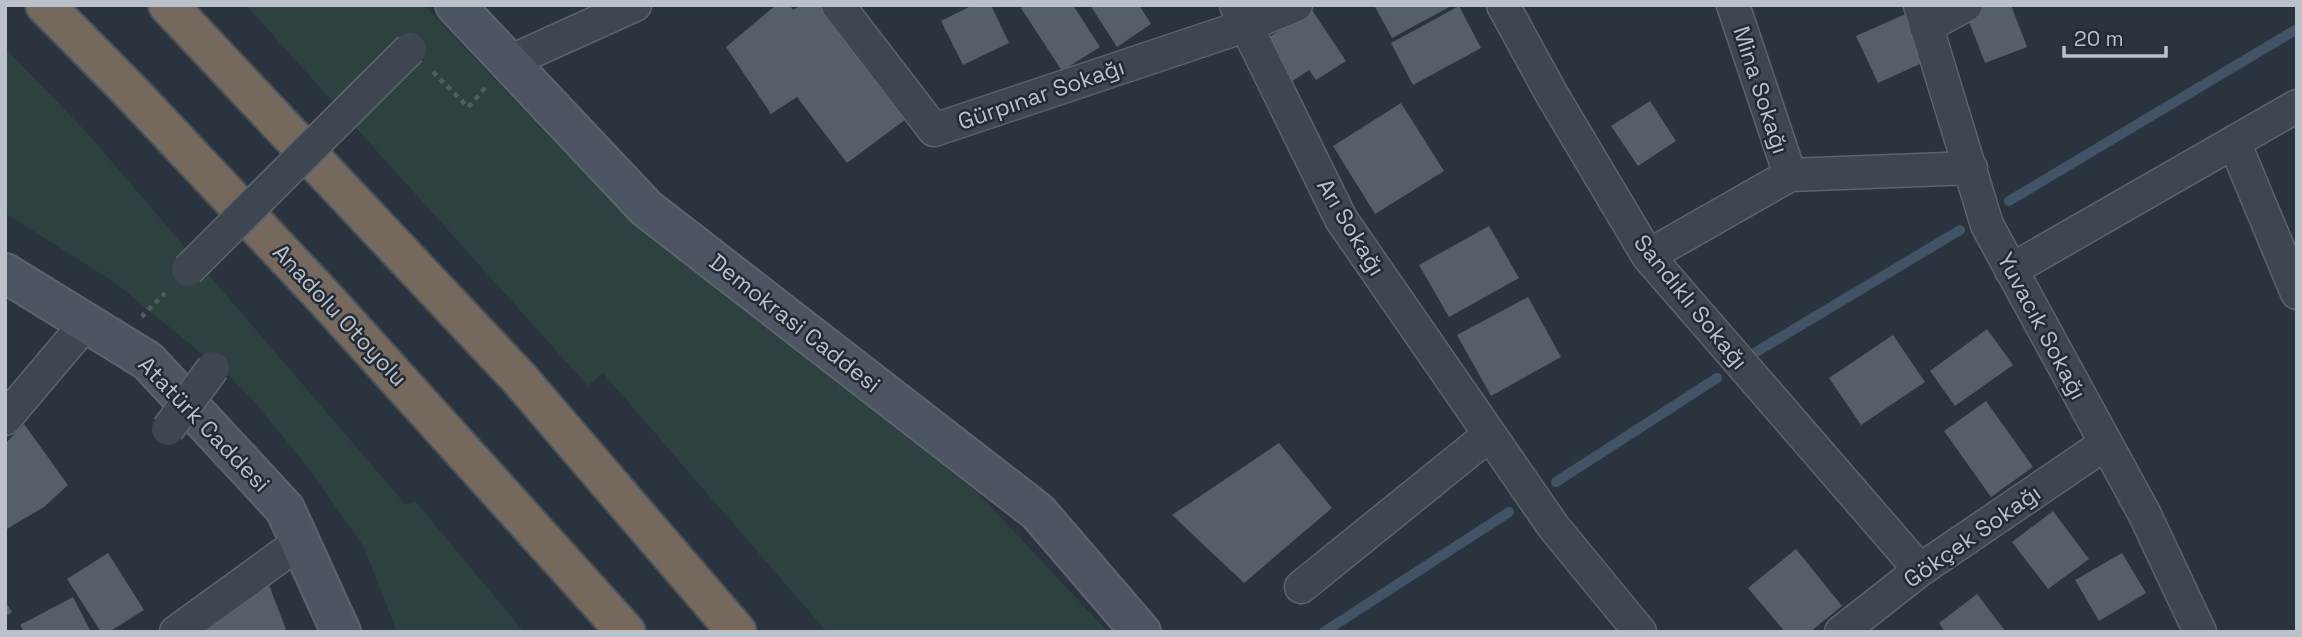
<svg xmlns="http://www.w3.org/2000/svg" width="2302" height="637" viewBox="0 0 2302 637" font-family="'Space Grotesk',sans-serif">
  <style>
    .green { fill: #2d4141 }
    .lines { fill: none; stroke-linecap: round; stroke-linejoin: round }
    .stream { stroke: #425366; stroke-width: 10 }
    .building { fill: #545f69 }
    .street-casing { stroke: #5b646d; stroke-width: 35 }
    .secondary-casing { stroke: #5b646d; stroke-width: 42 }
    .highway-casing { stroke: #48515a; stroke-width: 42 }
    .path { stroke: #4c5e5f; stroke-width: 4.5; stroke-dasharray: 5 5; stroke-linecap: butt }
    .street { stroke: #3e464f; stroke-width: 32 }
    .secondary { stroke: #4c5662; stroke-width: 38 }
    .highway { stroke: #74695c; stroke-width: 38 }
    .street-bridge-casing { stroke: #5b646d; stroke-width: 35; stroke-linecap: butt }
    .street-bridge { stroke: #3e464f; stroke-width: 32 }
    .labels { text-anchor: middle; stroke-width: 5; stroke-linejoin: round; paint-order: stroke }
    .street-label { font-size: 23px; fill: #bac1ca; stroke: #222b35 }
  </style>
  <rect width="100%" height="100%" fill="#2a343f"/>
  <path class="green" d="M246,5h178l206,217 347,270 131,140h-281l-224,-259 -15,13z
    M5,48l83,86 317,370 11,-2 108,130h-127l-33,-85 -58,-82 -53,-65 -24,-24 -115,-94 -109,-69z"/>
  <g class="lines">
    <path class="stream" d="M2009,201l288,-172
      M1756,352l204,-122
      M1556,482l161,-104
      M1324,632l185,-120"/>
  </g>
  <path class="building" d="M776,5h14l3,5 8,-5h27l85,109 -66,49 -50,-66 -26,17 -45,-67z
    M973,5h18l18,38 -46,22 -22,-44z
    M1025,5h48l27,42 -38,24 -41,-63z
    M1090,5h49l12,19 -34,23z
    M1374,5h79l-61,33z
    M1988,5h23l16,42 -42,16 -19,-49z
    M1459,6l22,42 -68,37 -22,-42z
    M1312,10l34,51 -30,19 -7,-10 -18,12 -28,-41z
    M1910,12l21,47 -53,24 -22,-47z
    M1650,101l26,40 -38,25 -27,-40z
    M1401,103l43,68 -69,43 -42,-68z
    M1489,226l30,52 -70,39 -30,-52z
    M1528,297l33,60 -70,39 -34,-61z
    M1987,329l26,36 -58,41 -25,-35z
    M1893,335l32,47 -64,43 -32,-47z
    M1986,401l47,66 -42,30 -47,-66z
    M24,424l44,61 -24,22 -39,23v-86z
    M1279,443l53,65 -88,75 -72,-68z
    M2053,511l36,48 -41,30 -36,-47z
    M1796,549l46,57 -32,26h-25l-37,-44z
    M108,553l36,57 -35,22h-8l-34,-53z
    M2122,553l24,40 -47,28 -24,-41z
    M269,585l18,47h-82z
    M1977,594l29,38h-61l-6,-9z
    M73,597l18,35h-67l-4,-7z
    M5,601l7,11 -7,5z"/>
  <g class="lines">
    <g class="street-casing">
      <path id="street" d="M838,5l96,125 311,-104 51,-21
        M1236,5l105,214 212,307 87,106
        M1503,5l48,88 97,163 272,314
        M1733,5l57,170
        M1920,5l67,220 157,288 56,119
        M1926,27l40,-22
        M509,62l126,-57
        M2234,142l63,151
        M1648,256l142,-81 181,-7
        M2011,270l286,-164
        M5,419l81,-96
        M1301,587l188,-152
        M176,632l124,-90
        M1841,632l79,-62 185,-126"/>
    </g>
    <g class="secondary-casing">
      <path id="secondary" d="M455,5l191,203 392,304 103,120
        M5,273l143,88 137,148 56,123"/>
    </g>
    <g class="highway-casing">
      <path id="highway" d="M45,5l87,88 190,202 304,337
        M168,5l350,372 219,255"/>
    </g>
    <path class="path" d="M433,72l35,35 17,-19
      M145,317l-2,-2 22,-22"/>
    <use href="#street" class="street"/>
    <use href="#secondary" class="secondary"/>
    <use href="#highway" class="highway"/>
    <g class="street-bridge-casing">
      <path id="street-bridge" d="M188,270l222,-221
        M168,429l45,-61"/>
    </g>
    <use href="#street-bridge" class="street-bridge"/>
  </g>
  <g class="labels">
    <g class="street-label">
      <text transform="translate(1761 90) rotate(72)" y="8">Mina Sokağı</text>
      <text transform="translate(1041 94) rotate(-19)" y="8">Gürpınar Sokağı</text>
      <text transform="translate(1351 227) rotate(59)" y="8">Arı Sokağı</text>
      <text transform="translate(1691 302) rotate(51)" y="8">Sandıklı Sokağı</text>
      <text transform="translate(340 315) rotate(47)" y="8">Anadolu Otoyolu</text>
      <text transform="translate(795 323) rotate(38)" y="8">Demokrasi Caddesi</text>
      <text transform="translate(2042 326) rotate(62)" y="8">Yuvacık Sokağı</text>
      <text transform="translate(204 424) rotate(46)" y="8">Atatürk Caddesi</text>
      <text transform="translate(1972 536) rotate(-35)" y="8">Gökçek Sokağı</text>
    </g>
  </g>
  <rect width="2302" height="637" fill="none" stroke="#bac1ca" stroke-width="14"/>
  <path d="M2064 46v10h102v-10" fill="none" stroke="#bac1ca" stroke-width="3.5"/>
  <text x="2074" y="46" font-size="21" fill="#bac1ca" stroke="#222b35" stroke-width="5" paint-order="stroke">20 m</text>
</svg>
